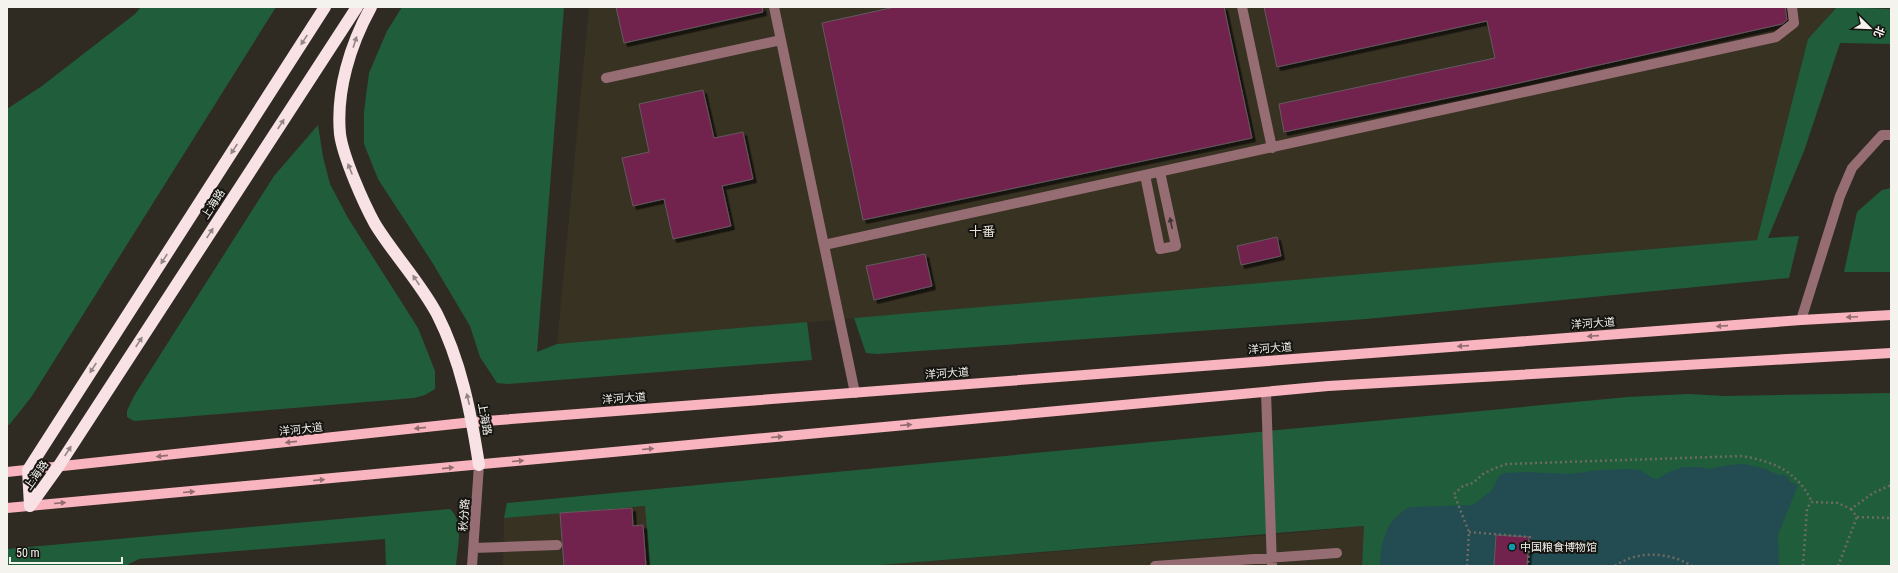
<svg xmlns="http://www.w3.org/2000/svg" width="1898" height="573" viewBox="0 0 1898 573" font-family="'Roboto Condensed','Noto Sans SC',sans-serif">
  <style>
    .built { fill: #383223 }
    .green { fill: #205e3b }
    .water { fill: #224c51 }
    .building { fill: #71234e; stroke: #64595e; filter: url(#shadow) }
    .lines { fill: none; stroke-linecap: round; stroke-linejoin: round }
    .path { stroke: #6d6a63; stroke-width: 2.5; stroke-dasharray: 2 3; stroke-linecap: butt }
    .minor { stroke: #976d74; stroke-width: 10 }
    .major { stroke: #f8b4bf; stroke-width: 10 }
    .highway { stroke: #f8e2e5; stroke-width: 12 }
    .oneway { fill: #928585 }
    .oneway2 { fill: #423333 }
    .oneway3 { fill: #926c70 }
    .culture-dot { fill: #0f9aa8; stroke: #151410; stroke-width: 1.5 }
    .labels { text-anchor: middle; stroke-width: 4; stroke-linejoin: round; paint-order: stroke }
    .street-label { font-size: 11px; fill: #f5f3ee; stroke: #151410 }
    .poi-label { font-size: 11px; fill: #f5f3ee; stroke: #151410; text-anchor: start }
    .quarter-label { font-size: 13px; fill: #e5e1d6; stroke: #151410 }
  </style>
  <defs>
    <filter id="shadow"><feDropShadow dx="3.5" dy="3.5" stdDeviation="0" flood-color="#0009"/></filter>
  </defs>
  <rect width="100%" height="100%" fill="#2f2b23"/>
  <path class="built" d="M589,7h1248l-29,32 -51,201 -1200,104z
    M646,506l4,60h-147l1,-48z
    M1365,526l-3,40h-494l403,-31z"/>
  <path class="green" d="M141,7h135l-244,389 -22,28 -3,2v-317l35,-23 93,-72z
    M402,7h162l-27,345 20,-8 250,-22 5,38 -304,24 -11,-1 -17,-26 -10,-31 -38,-64 -54,-83 -14,-35v-32l5,-39 18,-42z
    M1837,7l54,2v35l-51,-1 -36,108 -36,87 31,-2 -10,42 -423,41 -489,35 -11,-1 -12,-35 903,-78 51,-201z
    M318,125l5,32 7,27 18,34 70,110 17,43v18l-10,6 -11,3 -280,23 -7,-4v-6l7,-15 140,-220z
    M1891,188v84h-47l13,-60 25,-22z
    M1891,393v173h-529l2,-40 -496,40h-218l-5,-60 -141,12 3,-15 1121,-106 60,-3 37,2z
    M450,509c15,14 7,38 6,57h-70l-1,-27 -246,20 -14,7h-118v-17z"/>
  <path class="water" d="M1744,464l19,4 18,8 1,-2 7,4v3l9,4 -20,50 1,31h-399c1,-25 6,-47 30,-59l63,-2 18,-14 8,-15 5,-3 22,-1 44,2 30,-4 30,-1 10,1 12,8 5,1 14,-8 13,-4h18l6,2 20,-4z"/>
  <path class="building" d="M616,7h146l1,5 -139,31z
    M895,7h329l28,131 -389,82 -41,-197z
    M1264,7h521l2,13 -5,4 -281,63 -217,45 -5,-28 216,-46 -8,-37 -210,46z
    M703,90l11,48 29,-6 10,47 -31,7 9,40 -58,13 -9,-40 -31,7 -11,-48 27,-6 -10,-48z
    M1277,237l4,19 -40,9 -4,-19z
    M925,254l7,32 -58,14 -8,-34z
    M632,508l1,18 10,-1 3,41h-82l-4,-53z
    M1496,535l33,2 -2,29h-33z"/>
  <g class="lines">
    <path class="path" d="M1851,509l6,8 34,1
      M1469,532l61,5 -2,29
      M1467,566l2,-34 -15,-38 9,-8 10,-3 10,-9 12,-6 12,-4 235,-8c33,6 55,15 70,46
      M1615,566c22,-16 55,-14 77,0
      M1803,566l4,-58 5,-6 26,1 13,6 22,-16 18,-8
      M1838,566l19,-49"/>
    <path class="minor" d="M774,7l81,386
      M1242,7l30,141
      M606,78l175,-38
      M1145,175l15,74 16,-3 -16,-74
      M824,245l952,-208 18,-14 -2,-16
      M1801,320l39,-124 12,-28 30,-33h9
      M1266,392l6,174
      M474,548l83,-3
      M472,566l7,-101
      M1155,566l182,-13"/>
    <path class="major" d="M7,472l466,-50 1328,-102 90,-5
      M7,508l1321,-122 563,-33"/>
    <path class="highway" d="M371,7c-21,38 -35,84 -31,127 3,23 24,70 35,90 19,31 45,58 62,90 24,47 34,99 42,151
      M30,506l28,-39 299,-460
      M30,506l-2,-36 297,-463"/>
  </g>
  <defs><path id="oneway-solid" d="M-6-.8H1V-3.2L6.5 0L1 3.2V.8H-6Z"/></defs>
  <g class="oneway">
    <use href="#oneway-solid" transform="translate(304 40) rotate(123)"/>
    <use href="#oneway-solid" transform="translate(355 42) rotate(-72)"/>
    <use href="#oneway-solid" transform="translate(281 124) rotate(-57)"/>
    <use href="#oneway-solid" transform="translate(234 149) rotate(123)"/>
    <use href="#oneway-solid" transform="translate(350 169) rotate(-112)"/>
    <use href="#oneway-solid" transform="translate(210 233) rotate(-57)"/>
    <use href="#oneway-solid" transform="translate(164 259) rotate(123)"/>
    <use href="#oneway-solid" transform="translate(416 280) rotate(-124)"/>
    <use href="#oneway-solid" transform="translate(139 342) rotate(-57)"/>
    <use href="#oneway-solid" transform="translate(93 368) rotate(123)"/>
    <use href="#oneway-solid" transform="translate(468 399) rotate(-104)"/>
    <use href="#oneway-solid" transform="translate(68 451) rotate(-57)"/>
  </g>
  <use class="oneway2" href="#oneway-solid" transform="translate(1171 223) rotate(-102)"/>
  <g class="oneway3">
    <use href="#oneway-solid" transform="translate(1852 317) rotate(177)"/>
    <use href="#oneway-solid" transform="translate(1722 326) rotate(176)"/>
    <use href="#oneway-solid" transform="translate(1593 336) rotate(176)"/>
    <use href="#oneway-solid" transform="translate(1463 346) rotate(176)"/>
    <use href="#oneway-solid" transform="translate(906 425) rotate(-5)"/>
    <use href="#oneway-solid" transform="translate(420 428) rotate(174)"/>
    <use href="#oneway-solid" transform="translate(777 437) rotate(-5)"/>
    <use href="#oneway-solid" transform="translate(291 442) rotate(174)"/>
    <use href="#oneway-solid" transform="translate(648 449) rotate(-5)"/>
    <use href="#oneway-solid" transform="translate(162 456) rotate(174)"/>
    <use href="#oneway-solid" transform="translate(518 461) rotate(-5)"/>
    <use href="#oneway-solid" transform="translate(448 468) rotate(-6)"/>
    <use href="#oneway-solid" transform="translate(319 480) rotate(-5)"/>
    <use href="#oneway-solid" transform="translate(189 492) rotate(-5)"/>
    <use href="#oneway-solid" transform="translate(60 503) rotate(-5)"/>
  </g>
  <circle class="culture-dot" cx="1512" cy="547" r="4"/>
  <g class="labels">
    <g class="street-label">
      <text transform="translate(213 204) rotate(-57)" y="4">上海路</text>
      <text transform="translate(1593 323) rotate(-4)" y="4">洋河大道</text>
      <text transform="translate(1270 348) rotate(-4)" y="4">洋河大道</text>
      <text transform="translate(947 373) rotate(-4)" y="4">洋河大道</text>
      <text transform="translate(624 398) rotate(-4)" y="4">洋河大道</text>
      <text transform="translate(485 419) rotate(80)" y="4">上海路</text>
      <text transform="translate(301 429) rotate(-6)" y="4">洋河大道</text>
      <text transform="translate(36 475) rotate(-55)" y="4">上海路</text>
      <text transform="translate(464 515) rotate(-86)" y="4">秋分路</text>
    </g>
    <g class="poi-label">
      <text x="1520" y="551">中国粮食博物馆</text>
    </g>
    <g class="quarter-label">
      <text x="982" y="236">十番</text>
    </g>
  </g>
  <rect width="1898" height="573" fill="none" stroke="#f5f3ee" stroke-width="16"/>
  <g transform="translate(1870 28) rotate(113)" stroke="#151410" stroke-width="3" paint-order="stroke">
  <path d="M0-3L7 15L0 10L-7 15Z" fill="#f5f3ee"/>
  <text y="-6" font-size="11" font-weight="bold" text-anchor="middle" fill="#f5f3ee">北</text>
  </g>
  <path d="M10 557v6h112v-6" fill="none" stroke="#f5f3ee" stroke-width="2"/>
  <text x="16" y="557" font-size="12" fill="#f5f3ee" stroke="#151410" stroke-width="3" paint-order="stroke">50 m</text>
</svg>
